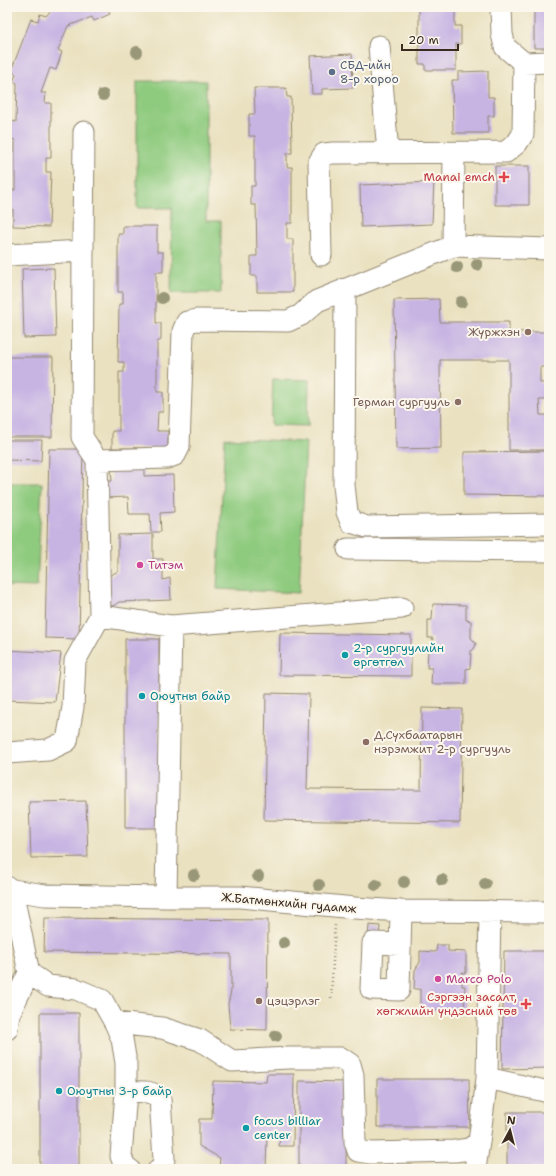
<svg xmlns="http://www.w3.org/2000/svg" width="556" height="1176" viewBox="0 0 556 1176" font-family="'Shantell Sans',sans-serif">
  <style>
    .green { fill: #8fcb7f; stroke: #657a4e }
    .building { fill: #c7b4e3 }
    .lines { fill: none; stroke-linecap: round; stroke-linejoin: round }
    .minor-casing { stroke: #92866f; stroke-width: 23 }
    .path { stroke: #92866f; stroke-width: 2.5; stroke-dasharray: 1 3; stroke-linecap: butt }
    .minor { stroke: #fff; stroke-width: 21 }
    .tree { fill: #989777 }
    .service-dot { fill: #5c6f8a; stroke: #fbf7ec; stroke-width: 1.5 }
    .health-dot { fill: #e0444e; stroke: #fbf7ec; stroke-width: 1.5 }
    .education-dot { fill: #8d6e63; stroke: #fbf7ec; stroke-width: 1.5 }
    .hotel-dot { fill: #d1479c; stroke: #fbf7ec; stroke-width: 1.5 }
    .culture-dot { fill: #0f9aa8; stroke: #fbf7ec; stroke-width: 1.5 }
    .labels { text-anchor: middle; stroke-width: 4; stroke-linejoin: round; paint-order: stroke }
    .service-label { font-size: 12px; fill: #4e5e75; stroke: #fbf7ec; text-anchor: start }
    .health-label { font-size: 12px; fill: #be3a42; stroke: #fbf7ec; text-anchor: end }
    .education-label { font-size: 12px; fill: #785e54; stroke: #fbf7ec; text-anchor: end }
    .hotel-label { font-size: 12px; fill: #b23c85; stroke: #fbf7ec; text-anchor: start }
    .culture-label { font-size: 12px; fill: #0d838f; stroke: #fbf7ec; text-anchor: start }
    .street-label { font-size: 12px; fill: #3b2a1e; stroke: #fbf7ec }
  </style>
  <rect width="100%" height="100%" fill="#fbf7ec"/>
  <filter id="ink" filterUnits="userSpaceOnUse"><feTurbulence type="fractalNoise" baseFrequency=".025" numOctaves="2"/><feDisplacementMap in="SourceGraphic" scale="8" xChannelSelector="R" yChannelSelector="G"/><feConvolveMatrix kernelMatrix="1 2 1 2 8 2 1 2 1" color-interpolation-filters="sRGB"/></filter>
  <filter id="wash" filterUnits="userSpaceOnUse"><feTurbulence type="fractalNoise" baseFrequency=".012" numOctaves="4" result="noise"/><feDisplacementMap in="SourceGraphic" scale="16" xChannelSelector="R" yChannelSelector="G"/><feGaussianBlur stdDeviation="0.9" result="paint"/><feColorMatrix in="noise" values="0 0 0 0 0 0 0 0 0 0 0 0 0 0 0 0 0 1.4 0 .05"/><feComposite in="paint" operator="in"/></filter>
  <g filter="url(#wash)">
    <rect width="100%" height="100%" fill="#eae1c0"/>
    <path class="green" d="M137,81h69v140h15v72h-50l1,-85h-35z
      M273,379l36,1 -1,46 -37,-1z
      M225,438l81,4 -7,151 -82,-4z
      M7,483h35l-5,104 -30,-1z"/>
    <g id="blocks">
      <path class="building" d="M54,7h62l-8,3 2,4 -16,7 -2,-4 -24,9 -10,24 4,2 -6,18 -6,-2 -9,25h5l-1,10h6v55h-5v14h5l-2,55 -36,-1v-17h-4v-19h6v-50l-6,-1 1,-18 6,1 1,-39 -4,-1 3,-8 -5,-3 20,-52 7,2 2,-7 6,2z
        M419,7h36v19h6v18h-5v26h-31v-6h-6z
        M534,7h15v41h-15z
        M352,54l1,34 -31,1v5h-10l-2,-38z
        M488,71v26h6v19h-6v17h-35l-1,-53h6v-8z
        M254,88h32l1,9h4l1,56h-5v14h5v56h-5v16h6v53h-36v-16h-6v-20h6l-1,-51h-5v-19h4v-50h-6v-22h6z
        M495,166h34v39h-34z
        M547,174h2v50h-2z
        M434,182l-2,42 -71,3 -1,-42z
        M123,226h34v26h6v20h-7v51h5v17l-4,2v50h6v20h-5l-1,19h11v17h-56v-17h7v-59h5v-10h-6l1,-58h4v-12h-5v-58h5z
        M54,268l2,69 -32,1 -2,-69z
        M439,299l1,23h69v10h40v35h-9v16h9v17h-10l1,15h9v35h-40v-90h-69l1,88 -45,1 -2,-149z
        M7,357h46l-1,80h-45z
        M7,440h35l-1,21 -34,-1z
        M49,449h34l-4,190 -34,-1z
        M549,451v45l-85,-1v-43z
        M144,468v8l29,-1 1,37 -14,1 1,19h-10l-1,-18h-21l-1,-17 -23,1 -1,-17h8l-1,-12z
        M153,534v25h10v21l7,-2 1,22 -52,2 -6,4 -6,-1 -5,-25 16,-9v-36z
        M433,604l33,1v15l5,1v17l3,3 2,3 -2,5 -3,2 -1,17 -4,1v15h-35l1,-16h-5l1,-18h4l1,-12h-5v-18h4z
        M280,633l131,2v41l-132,-1z
        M125,639h34v189h-34z
        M7,650l54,3 -6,49 -48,-2z
        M266,693l43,1 -2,95 114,1 1,-82 40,1 -2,114 -196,-3z
        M86,801l2,56 -57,1 -2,-56z
        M45,918l223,2 -1,110 -37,-1 -2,-25 3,-13v-37l-187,-2z
        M369,925l11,1 -1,12 -11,-1z
        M437,945h11v6l18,1v21l-4,-1v14h3l-1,25 -44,-1v-21h-6l1,-19 5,-8v-11l16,1z
        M504,951h44l1,117 -47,1z
        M40,1013h39v156h-39z
        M267,1074h27l-1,72h-14l1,-9h-13l-1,32h-47l1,-11 -21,-12v-27h13l1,-38 53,1z
        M377,1079h92l1,48h-93z
        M299,1081l48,1 -1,87h-47z
        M507,1112h42v57h-42z"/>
    </g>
  </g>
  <g filter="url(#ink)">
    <use href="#blocks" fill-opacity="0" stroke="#92866f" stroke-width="1"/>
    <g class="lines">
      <g class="minor-casing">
        <path id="minor" d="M379,46l9,107
          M524,63l25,-1
          M453,246l1,-93
          M83,251l-1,186 15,23 3,156 71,10 -5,271
          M7,255l76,-4 1,-119
          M321,255l-2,-93 5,-8 9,-1 173,-1 11,-9 6,-9 1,-71 -19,-16 -3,-13 -1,-27
          M345,289l-1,196 3,27 4,10 16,5 182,-3
          M97,460l70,-2 8,-3 4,-8 4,-116 4,-9 10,-2 91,1 13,-6 16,-14 136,-55 96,3
          M348,549l201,2
          M171,626l231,-18
          M7,753l41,-3 19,-9 6,-34 2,-46 25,-45
          M7,887l5,3 33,5 121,2h74l115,11 46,3 148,1
          M12,890l17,83 19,13 28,3 26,11 13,23 7,16 4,24v29l-5,64 4,11 4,2
          M400,944l-27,-1 -2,46 28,1 2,-79
          M115,1023l47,5 38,12 32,21 57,-3h52l9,6 3,11 2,67 3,9 13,2 84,-2 14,-2 10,-7 8,-64 3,-167
          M7,1029l2,-15 20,-41
          M487,1078l62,14
          M126,1092c13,0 25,-3 34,7l4,60 -2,9 -3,1
          M475,1169l4,-27"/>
      </g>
      <path class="path" d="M331,998l4,-73"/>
      <use href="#minor" class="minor"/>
    </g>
    <g class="tree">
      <circle cx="137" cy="52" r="6"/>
      <circle cx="103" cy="95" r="6"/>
      <circle cx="477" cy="265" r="6"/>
      <circle cx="457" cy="267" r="6"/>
      <circle cx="162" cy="298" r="6"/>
      <circle cx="461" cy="302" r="6"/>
      <circle cx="194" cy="875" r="6"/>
      <circle cx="258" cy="876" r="6"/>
      <circle cx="442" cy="880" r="6"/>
      <circle cx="404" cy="882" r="6"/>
      <circle cx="485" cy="884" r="6"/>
      <circle cx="319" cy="885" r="6"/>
      <circle cx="376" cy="885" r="6"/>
      <circle cx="284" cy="943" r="6"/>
      <circle cx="276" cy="1036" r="6"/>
    </g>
  </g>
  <circle class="service-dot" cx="332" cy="72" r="4"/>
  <g class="health-dot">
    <path d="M502 171h4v4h4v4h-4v4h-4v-4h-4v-4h4z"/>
    <path d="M524 998h4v4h4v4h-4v4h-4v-4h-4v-4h4z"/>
  </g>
  <g class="education-dot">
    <circle cx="528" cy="332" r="4"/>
    <circle cx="458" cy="402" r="4"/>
    <circle cx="366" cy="742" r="4"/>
    <circle cx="259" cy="1001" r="4"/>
  </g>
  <g class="hotel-dot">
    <circle cx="140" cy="565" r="4"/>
    <circle cx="438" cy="979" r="4"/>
  </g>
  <g class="culture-dot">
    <circle cx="345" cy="655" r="4"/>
    <circle cx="142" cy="696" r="4"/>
    <circle cx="59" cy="1091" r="4"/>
    <circle cx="246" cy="1128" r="4"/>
  </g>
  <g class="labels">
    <g class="service-label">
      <text x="340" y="69">СБД-ийн<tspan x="340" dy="14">8-р хороо</tspan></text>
    </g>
    <g class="health-label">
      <text x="495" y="181">Manai emch</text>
      <text x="517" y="1001">Сэргээн засалт,<tspan x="517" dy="14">хөгжлийн үндэсний төв</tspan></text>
    </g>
    <g class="education-label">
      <text x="520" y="336">Жүржхэн</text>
      <text x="450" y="406">Герман сургууль</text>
      <text x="374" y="739" text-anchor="start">Д.Сүхбаатарын<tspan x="374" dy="14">нэрэмжит 2-р сургууль</tspan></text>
      <text x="267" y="1005" text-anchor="start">цэцэрлэг</text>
    </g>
    <g class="hotel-label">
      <text x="148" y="569">Титэм</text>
      <text x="446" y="983">Marco Polo</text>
    </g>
    <g class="culture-label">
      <text x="353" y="652">2-р сургуулийн<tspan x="353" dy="14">өргөтгөл</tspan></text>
      <text x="150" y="700">Оюутны байр</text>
      <text x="67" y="1095">Оюутны 3-р байр</text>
      <text x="254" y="1125">focus billiar<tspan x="254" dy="14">center</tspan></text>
    </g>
    <g class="street-label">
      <text transform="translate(289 903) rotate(5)" y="4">Ж.Батмөнхийн гудамж</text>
    </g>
  </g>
  <rect width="556" height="1176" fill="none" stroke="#fbf7ec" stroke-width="24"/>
  <g transform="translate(510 1130) rotate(7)" stroke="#fbf7ec" stroke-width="3" paint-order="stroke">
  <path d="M0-3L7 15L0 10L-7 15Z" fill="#3b2a1e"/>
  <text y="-6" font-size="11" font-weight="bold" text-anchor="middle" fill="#3b2a1e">N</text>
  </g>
  <path d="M402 44v6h56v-6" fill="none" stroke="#3b2a1e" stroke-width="2"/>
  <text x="408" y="44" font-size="12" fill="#3b2a1e" stroke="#fbf7ec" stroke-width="3" paint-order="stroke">20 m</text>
</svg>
